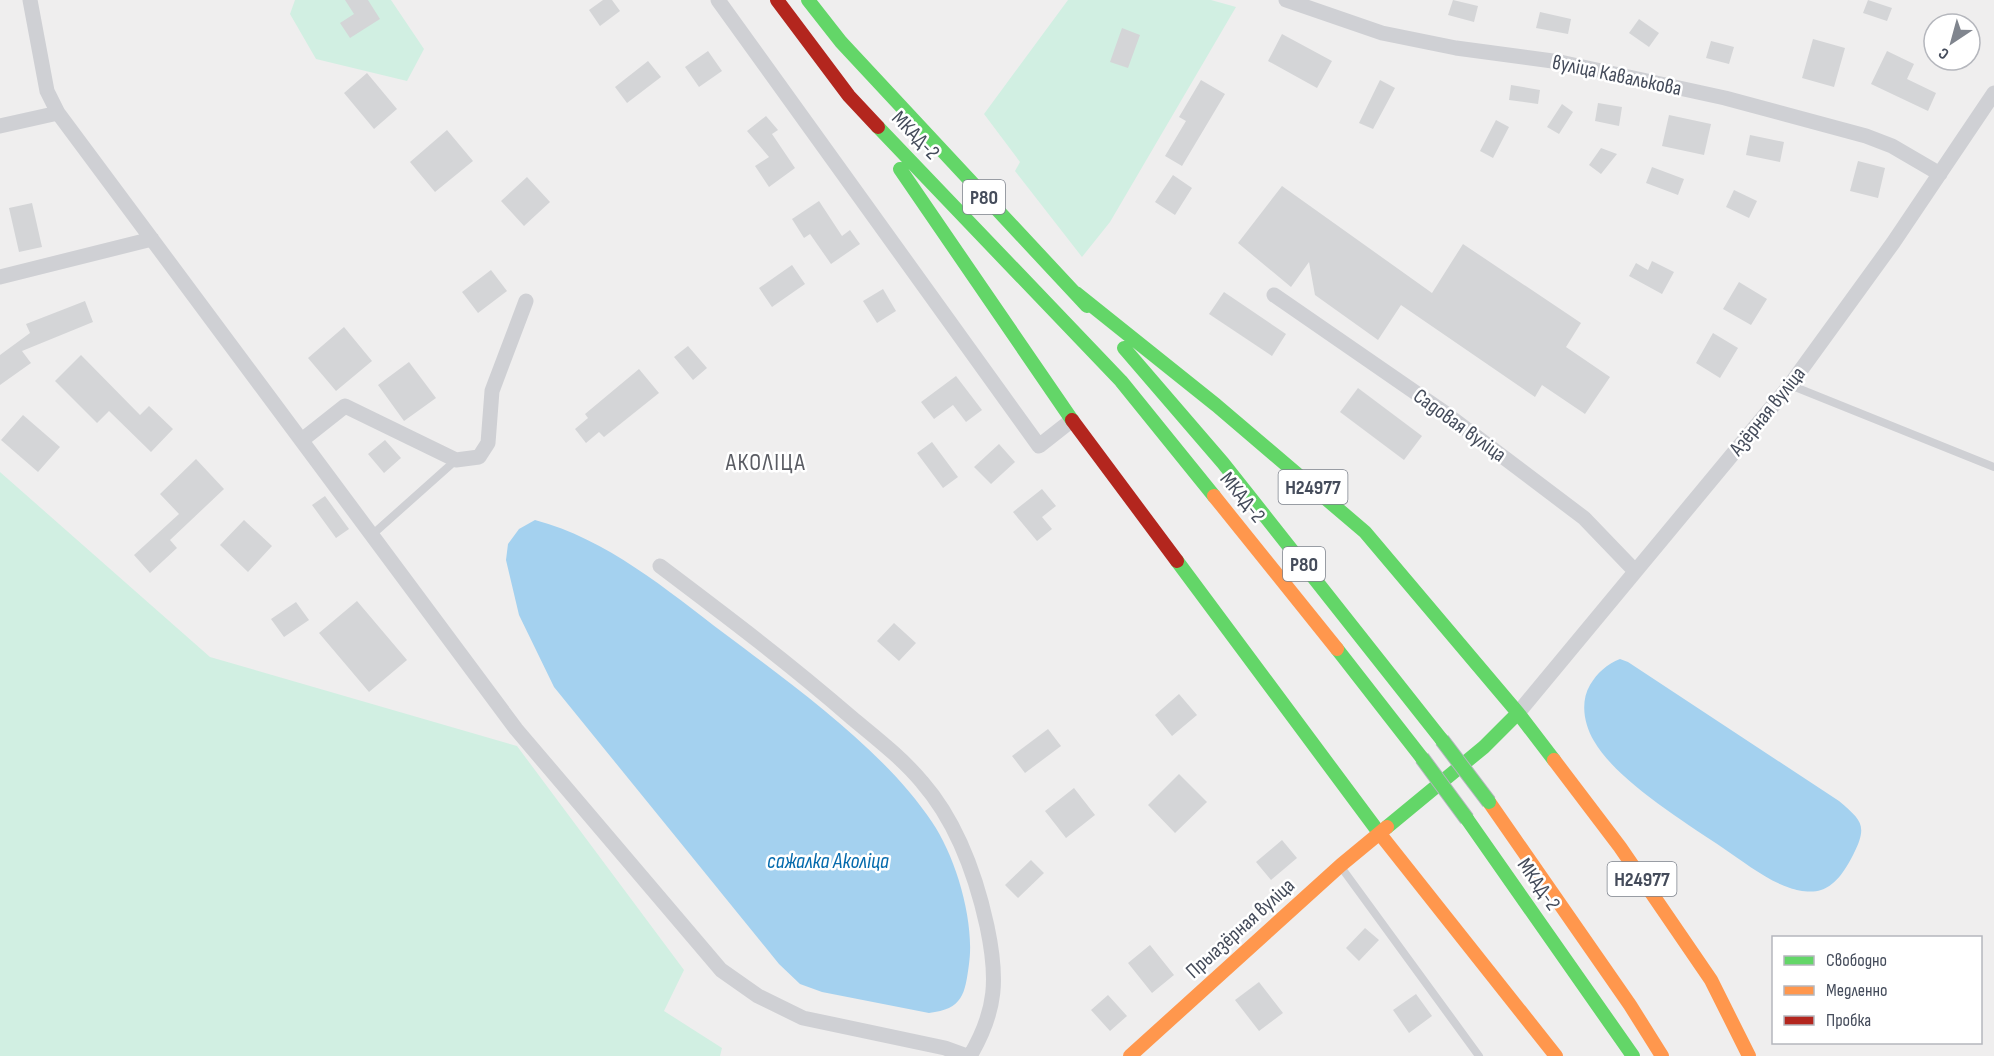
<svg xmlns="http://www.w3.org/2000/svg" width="1994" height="1056" viewBox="0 0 1994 1056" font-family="'Sofia Sans Condensed',sans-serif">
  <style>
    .green { fill: #d1efe2 }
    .water { fill: #a4d1ef }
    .building { fill: #d4d5d7 }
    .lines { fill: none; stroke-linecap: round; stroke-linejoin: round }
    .lane { stroke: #cfd0d4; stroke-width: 8 }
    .street { stroke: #cfd0d4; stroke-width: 15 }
    .fast { stroke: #63d668; stroke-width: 14 }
    .slow { stroke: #ff974d; stroke-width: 14 }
    .jam { stroke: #b3261e; stroke-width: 14 }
    .fast-bridge-casing { stroke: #b3b6be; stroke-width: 16; stroke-linecap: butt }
    .fast-bridge { stroke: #63d668; stroke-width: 14 }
    .labels { text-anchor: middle; stroke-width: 5; stroke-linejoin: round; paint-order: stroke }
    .shield { fill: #fff; stroke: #7d828c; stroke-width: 1.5 }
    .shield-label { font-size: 20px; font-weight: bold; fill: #454c5b }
    .street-label { font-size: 21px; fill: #454c5b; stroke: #fff }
    .water-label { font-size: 22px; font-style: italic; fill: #066bad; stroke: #fff }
    .quarter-label { font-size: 24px; letter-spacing: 1.5px; fill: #5a5c63; stroke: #fff }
  </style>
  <rect width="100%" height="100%" fill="#efeeee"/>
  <path class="green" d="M295,0h96l33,49 -17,32 -91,-22 -26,-45z
    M1068,0h143l25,7 -126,215 -28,35 -67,-86 5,-9 -36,-48z
    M0,472l210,185 307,89 167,224 -20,41 58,37 -2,8h-720z"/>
  <path class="water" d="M535,520c72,19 132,70 190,114 68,51 159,116 207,188 24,35 43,100 37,142 -4,30 -6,45 -40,49l-107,-21 -22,-8 -21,-20 -225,-277 -35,-72 -13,-55 2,-16 11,-15z
    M1620,659l8,3 211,139c22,19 29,24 15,52 -7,14 -17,32 -33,37 -9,3 -23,1 -31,-2 -24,-8 -46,-26 -67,-40 -38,-26 -106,-67 -129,-107 -10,-17 -14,-39 -4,-56 7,-12 17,-21 30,-26z"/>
  <path class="building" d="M345,0h23l12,19 -30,19 -10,-15 14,-9z
    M603,0h9l8,11 -20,15 -11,-16z
    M1453,0l25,6 -4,16 -26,-7z
    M1868,0l24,8 -5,13 -24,-8z
    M1540,12l31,7 -3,15 -32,-6z
    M1639,19l20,14 -10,14 -20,-14z
    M1122,28l18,7 -12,33 -18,-6z
    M1282,34l50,27 -15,27 -49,-27z
    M1813,39l32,9 -11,39 -32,-9z
    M1711,41l23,6 -5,17 -23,-6z
    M708,51l14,20 -23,16 -14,-20z
    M1887,51l27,13 -7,15 29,14 -8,18 -57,-27z
    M648,61l13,16 -34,26 -12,-16z
    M367,73l30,36 -23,20 -30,-36z
    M1201,80l24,14 -43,72 -17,-10 21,-35 -7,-4z
    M1380,80l15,8 -22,41 -14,-6z
    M1511,85l29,5 -2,14 -29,-4z
    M1598,103l24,4 -3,19 -24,-5z
    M1562,104l11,8 -14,22 -12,-7z
    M1669,115l42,9 -7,31 -42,-9z
    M766,116l12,14 -6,4 23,34 -26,19 -14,-21 14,-9 -22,-26z
    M1496,120l13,7 -16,31 -13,-7z
    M447,130l26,31 -38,31 -25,-30z
    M1750,135l34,7 -4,20 -34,-7z
    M1601,148l16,6 -16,20 -12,-9z
    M1858,161l27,7 -7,30 -28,-7z
    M1652,167l32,12 -6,16 -32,-12z
    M1173,175l19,13 -17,27 -20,-13z
    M527,177l23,25 -26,24 -23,-25z
    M1282,186l150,107 31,-49 118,79 -15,24 44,30 -25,37 -43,-29 -7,12 -134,-92 -23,35 -63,-45 -6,-33 -18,25 -53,-44z
    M1734,190l23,11 -8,17 -23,-11z
    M819,201l23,35 8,-6 10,14 -29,20 -21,-30 -6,4 -12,-19z
    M32,203l10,44 -23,5 -10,-44z
    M1652,261l22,11 -12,22 -33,-18 7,-13 12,7z
    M792,265l13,19 -33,23 -13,-19z
    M491,270l16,21 -29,22 -16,-21z
    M1739,282l28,17 -16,26 -28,-16z
    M883,289l13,22 -19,12 -14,-22z
    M1224,292l62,42 -14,22 -63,-42z
    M85,301l8,21 -71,29 9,12 -31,22v-30l30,-22 -4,-9z
    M344,327l28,34 -36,30 -28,-33z
    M1713,333l25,15 -18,30 -24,-15z
    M688,346l19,22 -14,12 -19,-23z
    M81,355l59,60 9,-9 24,23 -22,23 -42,-41 -12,12 -42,-42z
    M409,362l27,36 -32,23 -26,-36z
    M639,369l20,24 -55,44 -5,-5 -13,11 -11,-14 13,-11 -3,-4z
    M956,376l26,34 -16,12 -13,-17 -19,14 -13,-17z
    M1358,388l64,48 -18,24 -64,-48z
    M23,415l37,32 -22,25 -37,-32z
    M385,440l16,18 -17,15 -16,-19z
    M932,442l26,35 -15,11 -26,-35z
    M999,444l16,18 -24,22 -17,-17z
    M196,459l28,30 -54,51 7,8 -27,25 -16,-18 45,-41 -19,-20z
    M1042,489l14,17 -14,11 10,12 -15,12 -24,-29z
    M325,496l24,33 -13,9 -24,-33z
    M244,520l28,26 -24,26 -28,-27z
    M357,601l50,59 -38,32 -50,-59z
    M296,602l13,18 -25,17 -13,-18z
    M894,623l22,20 -17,18 -22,-20z
    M1179,694l18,21 -25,21 -17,-21z
    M1048,729l13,17 -36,27 -13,-17z
    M1179,774l28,28 -32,31 -27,-28z
    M1074,788l21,27 -29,23 -21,-27z
    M1282,840l15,18 -26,22 -15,-18z
    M1031,860l13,13 -26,25 -13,-13z
    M1365,928l14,12 -20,21 -13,-13z
    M1150,945l24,30 -22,18 -24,-30z
    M1259,982l24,31 -24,18 -24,-31z
    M1416,994l16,22 -23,17 -16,-23z
    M1108,995l19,21 -17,15 -19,-21z"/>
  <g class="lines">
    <path class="lane" d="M1790,385l204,82
      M373,534l83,-74
      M1341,867l138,189"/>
    <path class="street" d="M30,0l17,91 11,22 458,616 205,241 37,26 45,22 142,30 22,8
      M718,0l321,446 33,-26
      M1286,0l96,33 74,15 104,14 165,36 141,38 26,10 48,28
      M0,126l58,-13
      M0,277l152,-38
      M1274,295l171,118 139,105 50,52
      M302,440l43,-34 111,54 23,-3 9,-14 4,-52 34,-90
      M660,566c65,49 130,98 192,152 24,20 50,40 70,64 34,39 54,94 65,144 11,52 10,84 -17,130
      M1518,713l272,-328 103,-142 101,-150"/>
    <path class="fast" d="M808,0l33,42 246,264
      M878,127l243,254 93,115
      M900,169l172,251
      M1076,293l140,112 149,127 153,181 36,47
      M1124,348l99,115 219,277
      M1177,561l203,273
      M1337,649l85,109
      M1467,819l166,237
      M1387,827l97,-80 34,-34"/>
    <path class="slow" d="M1214,496l123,153
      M1554,760l66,87 91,133 38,76
      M1489,802l141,203 32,51
      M1380,834l176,222
      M1130,1056l211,-191 46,-38"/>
    <path class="jam" d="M777,0l72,96 29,31
      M1072,420l105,141"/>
    <g class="fast-bridge-casing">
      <path id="fast-bridge" d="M1442,740l47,62
        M1422,758l45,61"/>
    </g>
    <use href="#fast-bridge" class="fast-bridge"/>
  </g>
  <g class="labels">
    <g class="shield">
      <rect x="963" y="180" width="42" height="34" rx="4.5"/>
      <rect x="1278.5" y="470" width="69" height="34" rx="4.5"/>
      <rect x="1283" y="547" width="42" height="34" rx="4.5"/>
      <rect x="1607.5" y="862" width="69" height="34" rx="4.5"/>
    </g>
    <g class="shield-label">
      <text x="984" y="204">Р80</text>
      <text x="1313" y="494">Н24977</text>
      <text x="1304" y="571">Р80</text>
      <text x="1642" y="886">Н24977</text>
    </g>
    <g class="street-label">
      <text transform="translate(1617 75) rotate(12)" y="7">вуліца Кавалькова</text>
      <text transform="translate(916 135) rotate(46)" y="7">МКАД-2</text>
      <text transform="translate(1767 411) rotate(-51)" y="7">Азёрная вуліца</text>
      <text transform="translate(1460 425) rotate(36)" y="7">Садовая вуліца</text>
      <text transform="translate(1243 497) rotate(51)" y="7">МКАД-2</text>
      <text transform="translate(1539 884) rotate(55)" y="7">МКАД-2</text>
      <text transform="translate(1240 928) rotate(-42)" y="7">Прыазёрная вуліца</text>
    </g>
    <g class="water-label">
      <text x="828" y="868">сажалка Аколіца</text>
    </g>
    <g class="quarter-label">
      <text x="766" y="470">АКОЛІЦА</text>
    </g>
  </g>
  <rect x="1772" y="936" width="210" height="108" fill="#ffffff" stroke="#b5b7bd" stroke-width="1.5"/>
  <rect x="1784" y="956" width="30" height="9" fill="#63d668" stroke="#b5b7bd" stroke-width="1.5"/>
  <text x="1826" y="966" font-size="18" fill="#454c5b">Свободно</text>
  <rect x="1784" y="986" width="30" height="9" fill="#ff974d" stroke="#b5b7bd" stroke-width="1.5"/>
  <text x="1826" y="996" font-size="18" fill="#454c5b">Медленно</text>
  <rect x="1784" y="1016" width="30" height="9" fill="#b3261e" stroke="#b5b7bd" stroke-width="1.5"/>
  <text x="1826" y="1026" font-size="18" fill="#454c5b">Пробка</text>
  <g transform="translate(1952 42) rotate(216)"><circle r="28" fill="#ffffff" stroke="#b5b7bd" stroke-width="1.5"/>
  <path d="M0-4.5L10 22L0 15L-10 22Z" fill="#80858e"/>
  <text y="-9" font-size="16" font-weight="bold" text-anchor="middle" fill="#454c5b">С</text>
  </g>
</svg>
